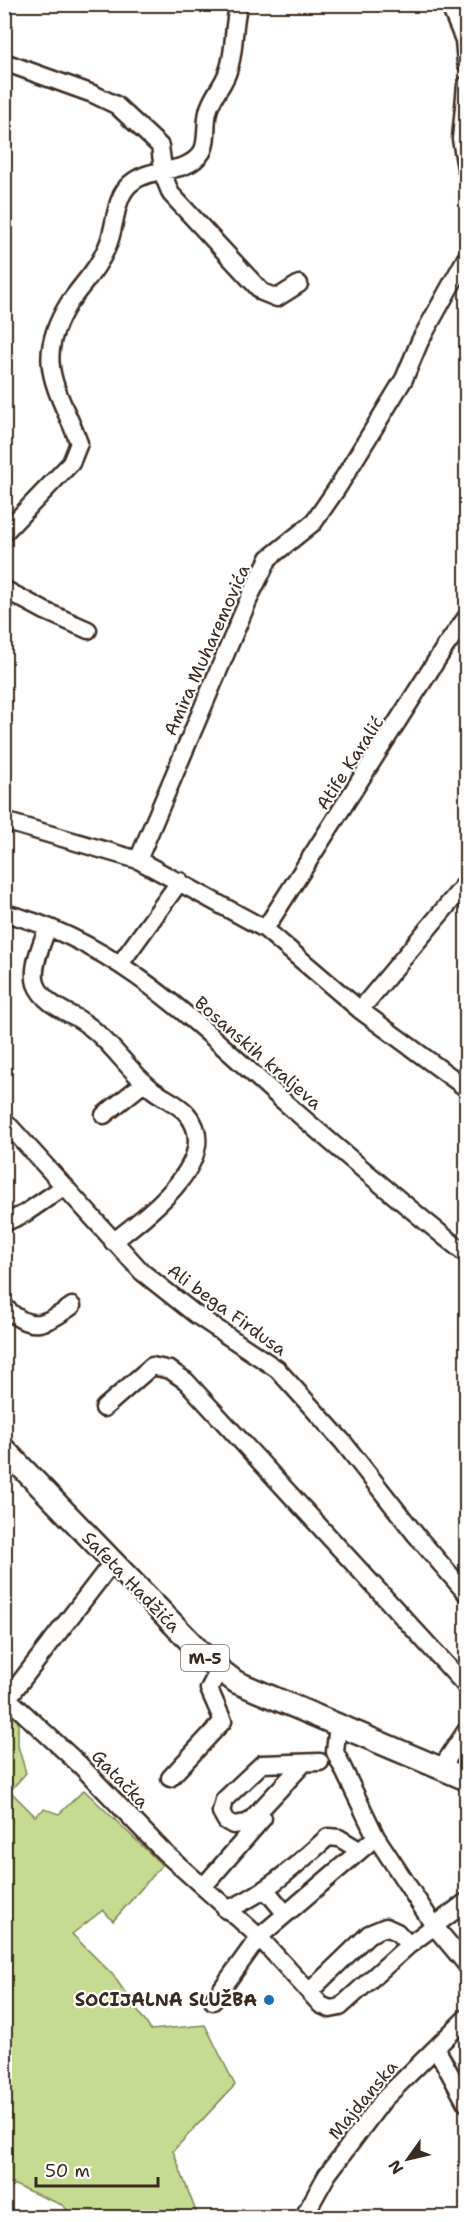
<svg xmlns="http://www.w3.org/2000/svg" width="471" height="2222" viewBox="0 0 471 2222" font-family="'Shantell Sans',sans-serif">
  <style>
    .green { fill: #c4db91; stroke: #808258; stroke-width: 1.5 }
    .lines { fill: none; stroke-linecap: round; stroke-linejoin: round }
    .minor-casing { stroke: #3b2a1e; stroke-width: 21 }
    .major-casing { stroke: #3b2a1e; stroke-width: 26 }
    .minor { stroke: #fff; stroke-width: 16 }
    .major { stroke: #fff; stroke-width: 21 }
    .poi-dot { fill: #1f6fb2; stroke: #fff; stroke-width: 2 }
    .labels { text-anchor: middle; stroke-width: 4.5; stroke-linejoin: round; paint-order: stroke }
    .shield { fill: #fff; stroke: #766a62; stroke-width: 1.5 }
    .shield-label { font-size: 16px; font-weight: bold; fill: #3b2a1e }
    .street-label { font-size: 18px; fill: #3b2a1e; stroke: #fff }
    .poi-label { font-size: 18px; font-weight: bold; fill: #3b2a1e; stroke: #fff; text-anchor: end }
  </style>
  <rect width="100%" height="100%" fill="#fff"/>
  <filter id="ink" filterUnits="userSpaceOnUse"><feTurbulence type="fractalNoise" baseFrequency=".0167" numOctaves="2"/><feDisplacementMap in="SourceGraphic" scale="12" xChannelSelector="R" yChannelSelector="G"/><feConvolveMatrix kernelMatrix="1 2 1 2 8 2 1 2 1" color-interpolation-filters="sRGB"/></filter>
  <g filter="url(#ink)">
    <path class="green" d="M4,1707l14,8v31l8,27 -16,18 25,25 9,-7 15,5 25,-24 78,75 -49,56 -10,-11 -31,24 41,41 38,55 54,-5 30,60 -62,66 25,66h-123l-13,-12 -57,-24z"/>
    <g class="lines">
      <g class="minor-casing">
        <path id="minor" d="M449,4l15,36 2,23
          M4,62l89,32 23,11 44,41 4,31 7,17 91,98 15,6 22,-14
          M466,85l-5,54 5,29
          M4,533l67,-70 8,-20c-21,-55 -47,-81 -10,-140 13,-19 29,-34 38,-56 9,-19 7,-49 23,-63 23,-20 55,-7 72,-32 6,-10 3,-29 6,-40 3,-15 16,-27 20,-41 8,-21 4,-45 11,-67
          M4,589l41,22 43,19
          M4,821l134,39 127,69 95,81 106,78
          M138,860l113,-266 18,-36 45,-36 24,-35 66,-108 16,-38 46,-83
          M4,913c112,27 194,112 277,186 61,53 122,105 185,155
          M48,927c-6,15 -17,41 -12,57 7,18 26,26 41,34 31,18 49,51 76,72 10,8 26,14 34,24 39,45 -44,104 -74,128
          M265,929l180,-282 21,-29
          M120,964l60,-83
          M360,1010l106,-127
          M104,1115l40,-32
          M4,1120l138,152 53,42 82,55 66,73 73,93 50,58
          M4,1223l20,-9 41,-28
          M4,1306c26,27 41,19 68,0
          M104,1408l48,-42 18,4 16,11 280,305
          M4,1695l76,70 83,86 96,86 62,68 9,4 10,-2 69,-62 57,-43
          M8,1698l104,-135
          M338,1724l-3,28 41,85 59,90 31,37
          M304,1763l-56,60 -15,2 -7,-4 -5,-9 3,-12 38,-36 58,-2
          M442,1767l24,-36
          M170,1778l53,-57 -14,-32 10,-19
          M203,1887l60,-69
          M266,1890l19,23
          M226,1910c40,-16 70,-45 102,-73l11,1 20,12
          M309,1992l60,-58 17,-7 11,5 12,13
          M213,2001l46,-64 117,-100
          M436,2048l30,55
          M303,2218l24,-43 57,-76 82,-81"/>
      </g>
      <g class="major-casing">
        <path id="major" d="M4,1449l207,214 25,19 230,97"/>
      </g>
      <use href="#minor" class="minor"/>
      <use href="#major" class="major"/>
    </g>
  </g>
  <circle class="poi-dot" cx="269" cy="2000" r="6"/>
  <g class="labels">
    <rect class="shield" x="181" y="1645" width="48" height="26" rx="4.5"/>
    <g class="shield-label">
      <text x="205" y="1664">M-5</text>
    </g>
    <g class="street-label">
      <text transform="translate(207 650) rotate(-66)" y="6">Amira Muharemovića</text>
      <text transform="translate(350 763) rotate(-57)" y="6">Atife Karalić</text>
      <text transform="translate(258 1053) rotate(41)" y="6">Bosanskih kraljeva</text>
      <text transform="translate(227 1310) rotate(36)" y="6">Ali bega Firdusa</text>
      <text transform="translate(131 1582) rotate(46)" y="6">Safeta Hadžića</text>
      <text transform="translate(120 1779) rotate(46)" y="6">Gatačka</text>
      <text transform="translate(363 2100) rotate(-50)" y="6">Majdanska</text>
    </g>
    <g class="poi-label">
      <text x="257" y="2006">SOCIJALNA SLUŽBA</text>
    </g>
  </g>
  <rect width="471" height="2222" fill="none" stroke="#fff" stroke-width="24"/>
  <rect x="12" y="12" width="447" height="2198" fill="none" stroke="#3b2a1e" stroke-width="2" filter="url(#ink)"/>
  <g transform="translate(408 2159) rotate(236)" stroke="#ffffff" stroke-width="4.5" paint-order="stroke">
  <path d="M0-4.5L10 22L0 15L-10 22Z" fill="#3b2a1e"/>
  <text y="-9" font-size="16" font-weight="bold" text-anchor="middle" fill="#3b2a1e">N</text>
  </g>
  <path d="M36 2177v9h122v-9" fill="none" stroke="#3b2a1e" stroke-width="3"/>
  <text x="45" y="2177" font-size="18" fill="#3b2a1e" stroke="#ffffff" stroke-width="4.5" paint-order="stroke">50 m</text>
</svg>
